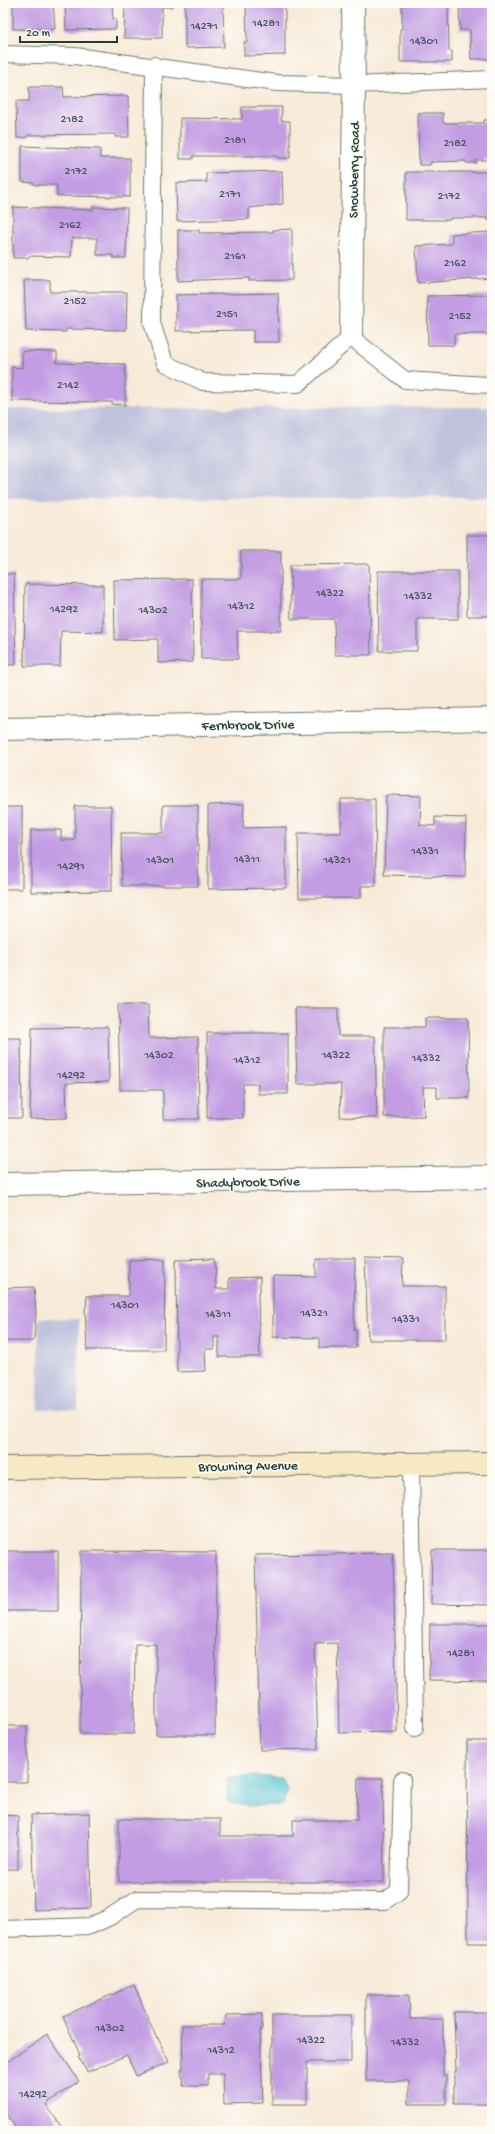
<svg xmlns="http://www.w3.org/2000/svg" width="495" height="2134" viewBox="0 0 495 2134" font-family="'Gochi Hand',sans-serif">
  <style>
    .industrial { fill: #c0c2dd }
    .water { fill: #57c3d1; stroke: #3b8082 }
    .building { fill: #c29de3 }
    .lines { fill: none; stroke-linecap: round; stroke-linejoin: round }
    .lane-casing { stroke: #6b7a6d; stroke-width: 18 }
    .street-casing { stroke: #6b7a6d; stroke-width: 24 }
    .secondary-casing { stroke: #6b7a6d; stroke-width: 24 }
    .lane { stroke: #fff; stroke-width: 16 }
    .street { stroke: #fff; stroke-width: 22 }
    .secondary { stroke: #f6e9c3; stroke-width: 22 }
    .labels { text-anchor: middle; stroke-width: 3.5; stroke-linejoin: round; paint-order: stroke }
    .number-label { font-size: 12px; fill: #485560 }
    .street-label { font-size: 14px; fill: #1f3d34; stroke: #fdfcf7 }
  </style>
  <rect width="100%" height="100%" fill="#fdfcf7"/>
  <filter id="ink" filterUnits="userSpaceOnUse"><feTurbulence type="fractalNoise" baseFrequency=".025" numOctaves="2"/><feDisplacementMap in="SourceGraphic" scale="8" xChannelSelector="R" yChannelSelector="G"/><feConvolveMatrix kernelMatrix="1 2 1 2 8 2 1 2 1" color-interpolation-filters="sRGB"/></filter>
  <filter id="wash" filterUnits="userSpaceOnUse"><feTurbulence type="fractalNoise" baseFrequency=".012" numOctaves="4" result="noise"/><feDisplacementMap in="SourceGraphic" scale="16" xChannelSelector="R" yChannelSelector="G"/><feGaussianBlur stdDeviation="0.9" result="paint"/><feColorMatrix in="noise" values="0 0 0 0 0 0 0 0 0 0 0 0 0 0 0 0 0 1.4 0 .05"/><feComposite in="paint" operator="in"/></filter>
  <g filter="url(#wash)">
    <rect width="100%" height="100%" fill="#f8ead8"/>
    <path class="industrial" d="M492,407v90l-489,2v-90z
      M39,1318l40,1 -1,90h-40z"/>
    <path class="water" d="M255,1776l27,2 5,12 -4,15 -35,1 -19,-3 -2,-13 1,-12z"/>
    <g id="blocks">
      <path class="building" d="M13,3h40l2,26h-42z
        M65,3h47l1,16h3v10l-50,1z
        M125,3h47v4h-10v31h-38z
        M185,3h38l1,44 -39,1z
        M246,3h39v52l-41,1v-14h3z
        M402,3h46l1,48h3v11h-52v-33h2z
        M459,3h33v56h-21l-1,-29h-10z
        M29,87h34l1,10 64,-1 1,41h-14l1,-3 -88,1v2l-11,1 -1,-37h13z
        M242,107h40l-1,14h9v37h-12v-2h-85v3h-13v-41l62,1z
        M418,113h25v10h41v-3h8v40h-16v3h-10v-2l-35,1 -1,3h-11z
        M22,146l78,3v9h30v39l-73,-1v-11h-22l-1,-2 -12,-1z
        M282,171l1,33 -34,4v11l-72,2 -1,-38 31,-1 -1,-9z
        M406,172h86v48h-5v-2h-37v2h-44z
        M13,207l80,3v-3l34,1 -1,50h-13v-3h-16v-17h-25l-1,19 -42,-1v2h-16z
        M292,229v51l-43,1v-3l-71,3v-51h21v3l74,-1v-2z
        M492,232v46l-74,5 -2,-37 36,-2v-10z
        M24,280h26v12h77l-1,38 -60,-1v3l-40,-1z
        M278,293l1,49h-26v-12l-77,1v-36z
        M492,295v39h-38v11h-26l-1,-49z
        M22,351l35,1v11l68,1v41l-13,-1v-2l-100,-1v-34l10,1z
        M467,535h25v81h-25z
        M241,551h40v80h-44l1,28h-37v-80h40z
        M369,564l2,91h-36l-1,-36h-43l-1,-54z
        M378,571h80v48h-41v32h-38z
        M3,574h11l2,91h-13z
        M192,579l1,83 -35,1v-24l-43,1 -1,-60z
        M25,584l78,1v47l-42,-1 -1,35h-36z
        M386,795l35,1 -1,29 15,1v-9l31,1 -1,59 -81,-2z
        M341,799h34l1,87h-15v12h-62l-1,-65h43z
        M244,804l-1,24 43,-1v61l-78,1v-84z
        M163,805h35v81h-76l-1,-53h42z
        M75,806h36l1,85 -81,1v-62h30v10h14z
        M3,807h19v82h-19z
        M118,1004h30l1,34 49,-1 1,82h-36v-29h-43z
        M295,1008h43v28h37l2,82 -37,-1 1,-33h-44z
        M425,1018h43l1,80h-32v-11h-14l1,29 -40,1v-90h41z
        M108,1027l1,55 -43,1 1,35 -37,1 2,-91z
        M207,1033h81v61h-30v-10h-15v34h-36z
        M3,1038h18l1,80h-19z
        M365,1258l38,1 -1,27h43v54h-77z
        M165,1259l-1,91h-77l-2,-42h1l1,-12h42v-36z
        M215,1259l1,30h13v-11l31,-1v14l-2,4 2,62h-41v-20h-5v12h-9l1,22 -29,1 -1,-112z
        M316,1259h39l-1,71h2v18h-37v-10l-46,-1v-61l43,1z
        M34,1287l2,26 -2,28h-31v-53z
        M432,1550h60v55l-61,-1z
        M3,1551h55v60h-55z
        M81,1551l135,1 -1,183h-59v-91h-21l-1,90h-54z
        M393,1553l4,179 -58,1 -2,-90 -22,1 3,105 -58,1 -5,-195z
        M430,1624h62v57l-63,-1z
        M3,1726h24v56h-24z
        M467,1741h25v202h-24z
        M358,1778h25l1,104h-265v-63h101v17h73v-16h64z
        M89,1813l2,95 -57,2 -3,-95z
        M3,1815l15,1v53h-15z
        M134,1985l23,54 1,-1 11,24 -33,14 -9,-21 -40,17 -9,-16 2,-1 -17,-39z
        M366,1995h43l1,24h33v57h3v28h-37v-23h-43z
        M454,2012h37l1,92h-38v-32h2z
        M262,2014v16h-2l3,73 -39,1 -1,-30h-15v12h-25l-2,-17h2l-1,-44h43l1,-10z
        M272,2015h79v47h-44v42h-35z
        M47,2034l32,47 -33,23 18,27h-47l-14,-23v-43z"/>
    </g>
  </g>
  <g filter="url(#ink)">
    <use href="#blocks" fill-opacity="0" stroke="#6b7a6d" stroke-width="1"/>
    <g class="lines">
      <g class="lane-casing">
        <path id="lane" d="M3,54l72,2 202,27 77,2 138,-6
          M154,65l-2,258 13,40 38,19 95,2 53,-47 54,43 83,5 4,-2
          M411,1464l4,264
          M3,1929l87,-3 20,-9 27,-18 248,2 14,-10 3,-111"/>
      </g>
      <g class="street-casing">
        <path id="street" d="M351,337l3,-252 -1,-82
          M3,729l489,-10
          M3,1184l489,-7"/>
      </g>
      <g class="secondary-casing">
        <path id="secondary" d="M3,1468l489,-5"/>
      </g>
      <use href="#lane" class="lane"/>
      <use href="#street" class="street"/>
      <use href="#secondary" class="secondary"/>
    </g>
  </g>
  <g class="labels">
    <g class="number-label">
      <text x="266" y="26">14281</text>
      <text x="204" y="29">14271</text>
      <text x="424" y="44">14301</text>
      <text x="72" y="122">2182</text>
      <text x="235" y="143">2181</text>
      <text x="455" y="146">2182</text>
      <text x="76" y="174">2172</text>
      <text x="230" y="197">2171</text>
      <text x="449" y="199">2172</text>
      <text x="70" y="228">2162</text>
      <text x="235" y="259">2161</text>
      <text x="455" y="266">2162</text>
      <text x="75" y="304">2152</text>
      <text x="227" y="317">2151</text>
      <text x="460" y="319">2152</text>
      <text x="68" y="388">2142</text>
      <text x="330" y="596">14322</text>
      <text x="418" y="599">14332</text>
      <text x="241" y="609">14312</text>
      <text x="64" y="612">14292</text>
      <text x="153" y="613">14302</text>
      <text x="425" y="854">14331</text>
      <text x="247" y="862">14311</text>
      <text x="160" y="863">14301</text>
      <text x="337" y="863">14321</text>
      <text x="71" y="869">14291</text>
      <text x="159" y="1058">14302</text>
      <text x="336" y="1058">14322</text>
      <text x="426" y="1061">14332</text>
      <text x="247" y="1063">14312</text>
      <text x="71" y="1078">14292</text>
      <text x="125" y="1308">14301</text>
      <text x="314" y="1316">14321</text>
      <text x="218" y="1317">14311</text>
      <text x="406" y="1322">14331</text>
      <text x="461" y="1656">14281</text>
      <text x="110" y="2031">14302</text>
      <text x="311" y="2043">14322</text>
      <text x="405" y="2045">14332</text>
      <text x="221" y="2053">14312</text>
      <text x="33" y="2097">14292</text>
    </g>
    <g class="street-label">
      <text transform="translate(353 170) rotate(-89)" y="5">Snowberry Road</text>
      <text transform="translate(248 724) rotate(-1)" y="5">Fernbrook Drive</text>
      <text transform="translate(248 1181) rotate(-1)" y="5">Shadybrook Drive</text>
      <text transform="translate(248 1465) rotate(-1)" y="5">Browning Avenue</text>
    </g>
  </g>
  <rect width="495" height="2134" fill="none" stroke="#fdfcf7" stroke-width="16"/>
  <path d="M20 36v6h97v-6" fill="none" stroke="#1f3d34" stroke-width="2"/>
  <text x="26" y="36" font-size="12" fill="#1f3d34" stroke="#fdfcf7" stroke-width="3" paint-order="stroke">20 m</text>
</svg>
